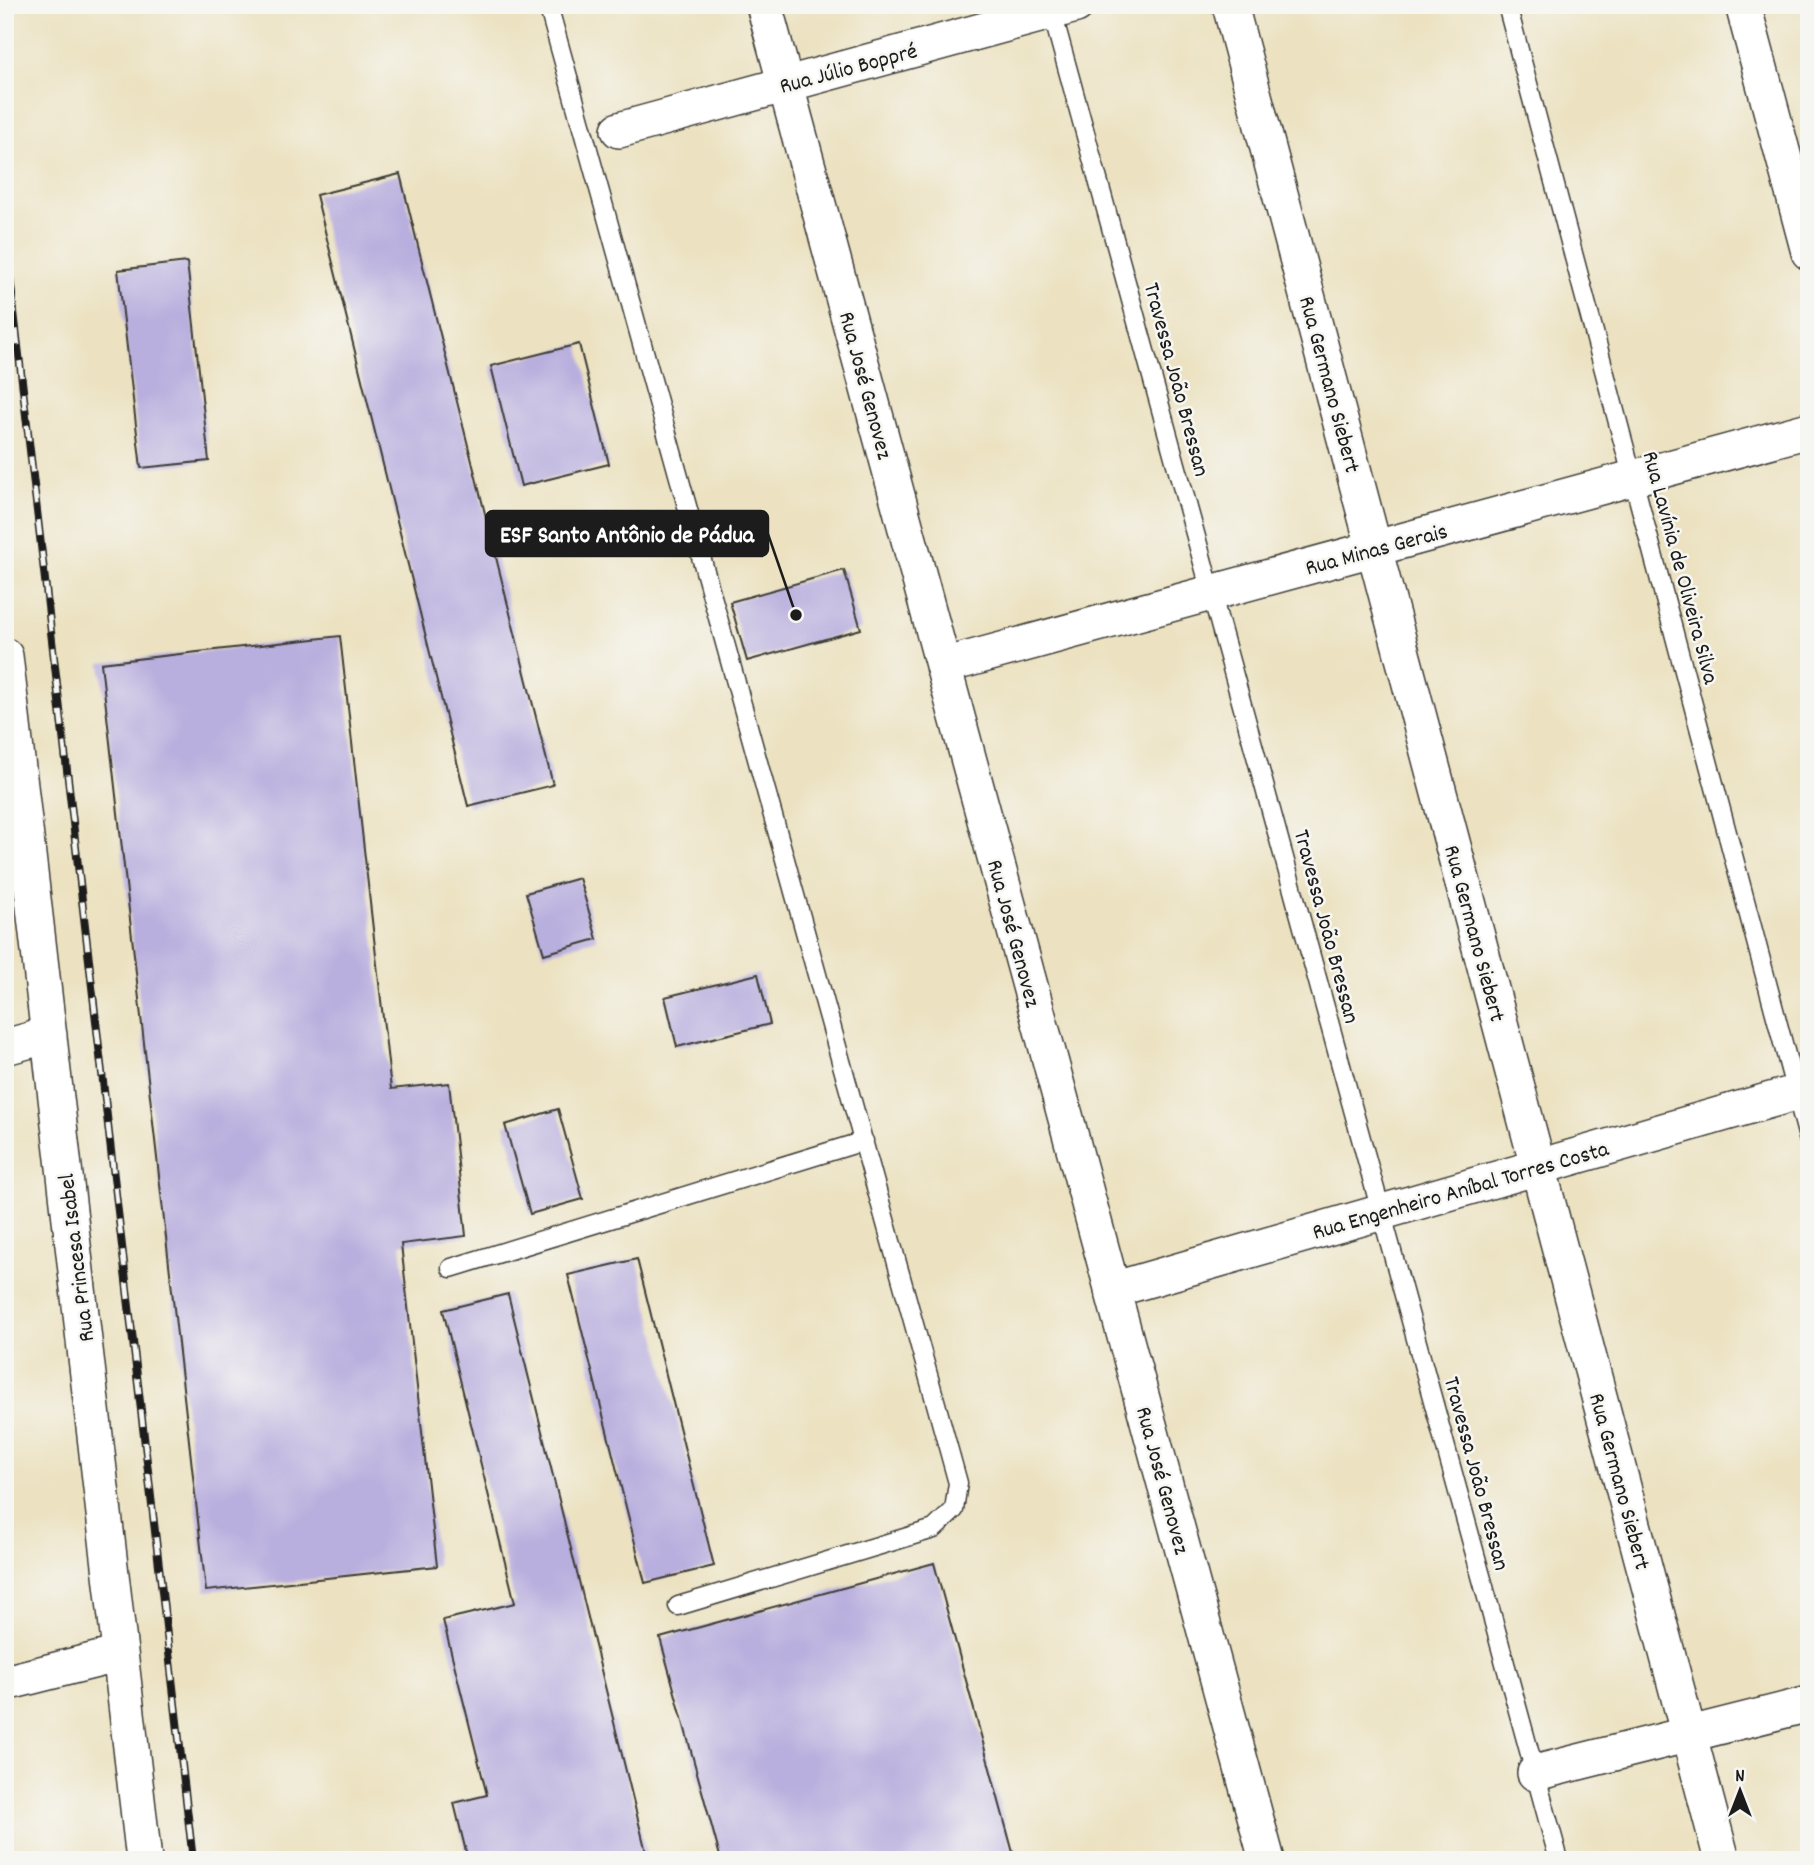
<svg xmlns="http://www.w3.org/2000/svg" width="1814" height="1865" viewBox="0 0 1814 1865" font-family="Dekko,sans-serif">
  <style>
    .building { fill: #b9afde }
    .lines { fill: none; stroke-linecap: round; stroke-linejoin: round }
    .service-casing { stroke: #3b3a35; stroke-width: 21 }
    .minor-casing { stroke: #3b3a35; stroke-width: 38 }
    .service { stroke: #fff; stroke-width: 18 }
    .minor { stroke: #fff; stroke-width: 35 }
    .rail-casing { stroke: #1c1c1c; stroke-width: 8 }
    .rail { stroke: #f6f6f2; stroke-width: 5; stroke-dasharray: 16; stroke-linecap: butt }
    .labels { text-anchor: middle; stroke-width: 5; stroke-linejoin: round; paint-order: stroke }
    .street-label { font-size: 23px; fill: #1c1c1c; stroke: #f6f6f2 }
    .leader { fill: none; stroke: #1c1c1c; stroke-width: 2.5 }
    .callout-dot { fill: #1c1c1c; stroke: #f6f6f2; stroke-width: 2.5 }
    .callout { fill: #1c1c1c; stroke: #1c1c1c; stroke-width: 2.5 }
    .callout-label { font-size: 24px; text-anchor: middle; font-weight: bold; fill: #fff }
  </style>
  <rect width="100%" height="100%" fill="#f6f6f2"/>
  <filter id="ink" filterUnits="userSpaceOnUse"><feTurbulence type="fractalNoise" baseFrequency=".0143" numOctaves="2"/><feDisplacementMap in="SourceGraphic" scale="14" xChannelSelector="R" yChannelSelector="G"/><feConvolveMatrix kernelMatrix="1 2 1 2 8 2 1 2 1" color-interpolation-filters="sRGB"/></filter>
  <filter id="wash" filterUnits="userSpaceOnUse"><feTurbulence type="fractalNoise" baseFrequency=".00686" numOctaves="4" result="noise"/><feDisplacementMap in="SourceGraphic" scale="28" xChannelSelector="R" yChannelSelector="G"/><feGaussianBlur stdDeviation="1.57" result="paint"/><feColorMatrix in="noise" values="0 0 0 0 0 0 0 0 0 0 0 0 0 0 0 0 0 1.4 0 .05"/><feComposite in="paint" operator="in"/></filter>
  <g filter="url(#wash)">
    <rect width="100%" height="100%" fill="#ece2c1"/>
    <g id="blocks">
      <path class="building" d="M400,174l153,611 -85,21 -152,-611z
        M187,262l22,199 -68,7 -23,-198z
        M579,344l30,120 -88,22 -30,-120z
        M844,570l17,59 -114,32 -17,-59z
        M340,636l51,453 58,-6 17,153 -65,8 36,322 -231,25 -105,-928z
        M579,878l18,61 -53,15 -18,-61z
        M758,974l12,50 -93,23 -12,-50z
        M558,1109l25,90 -53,15 -25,-89z
        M637,1259l77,307 -69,17 -77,-308z
        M508,1294l140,566h-180l-14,-57 33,-8 -44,-175 72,-17 -72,-293z
        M934,1563l81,297h-294l-61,-222z"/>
    </g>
  </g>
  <g filter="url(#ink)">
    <use href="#blocks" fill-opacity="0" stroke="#3b3a35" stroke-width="2"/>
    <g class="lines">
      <g class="service-casing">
        <path id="service" d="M548,5l410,1478 -4,27 -20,19 -256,77
          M1050,5l509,1855
          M1507,5l302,1136
          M451,1268l413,-127"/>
      </g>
      <g class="minor-casing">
        <path id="minor" d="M764,5l503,1855
          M1230,5l492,1855
          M1743,5l66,247
          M619,130l457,-125
          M5,656l139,1204
          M943,666l866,-236
          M5,1047l44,-12
          M1112,1290l697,-201
          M5,1683l115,-29
          M1535,1773l274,-69"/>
      </g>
      <use href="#service" class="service"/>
      <use href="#minor" class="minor"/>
      <g class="rail-casing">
        <path id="rail" d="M5,234l188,1626"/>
      </g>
      <use href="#rail" class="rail"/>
    </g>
  </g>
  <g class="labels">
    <g class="street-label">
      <text transform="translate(848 67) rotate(-15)" y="8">Rua Júlio Boppré</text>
      <text transform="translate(1178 379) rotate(75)" y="8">Travessa João Bressan</text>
      <text transform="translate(1331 384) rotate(75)" y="8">Rua Germano Siebert</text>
      <text transform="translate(867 385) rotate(75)" y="8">Rua José Genovez</text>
      <text transform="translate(1376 548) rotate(-15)" y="8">Rua Minas Gerais</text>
      <text transform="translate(1682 567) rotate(75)" y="8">Rua Lavínia de Oliveira Silva</text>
      <text transform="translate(1328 926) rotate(75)" y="8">Travessa João Bressan</text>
      <text transform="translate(1015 933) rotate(75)" y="8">Rua José Genovez</text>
      <text transform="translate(1476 933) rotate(75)" y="8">Rua Germano Siebert</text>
      <text transform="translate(1460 1189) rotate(-16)" y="8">Rua Engenheiro Aníbal Torres Costa</text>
      <text transform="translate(75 1258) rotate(-97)" y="8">Rua Princesa Isabel</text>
      <text transform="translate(1478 1473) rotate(75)" y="8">Travessa João Bressan</text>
      <text transform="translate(1164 1480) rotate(75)" y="8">Rua José Genovez</text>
      <text transform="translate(1621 1481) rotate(75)" y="8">Rua Germano Siebert</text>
    </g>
  </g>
  <path class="leader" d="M796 615L768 534"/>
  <circle class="callout-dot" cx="796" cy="615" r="7"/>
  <rect class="callout" x="486" y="511" width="282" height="45" rx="7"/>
  <g class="callout-label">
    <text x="627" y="542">ESF Santo Antônio de Pádua</text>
  </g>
  <rect width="1814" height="1865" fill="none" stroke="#f6f6f2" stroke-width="28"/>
  <g transform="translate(1740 1791)" stroke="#f6f6f2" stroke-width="5" paint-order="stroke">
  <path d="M0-5L12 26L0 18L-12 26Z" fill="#1c1c1c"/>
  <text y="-10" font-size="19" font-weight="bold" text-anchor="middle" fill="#1c1c1c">N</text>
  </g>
</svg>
